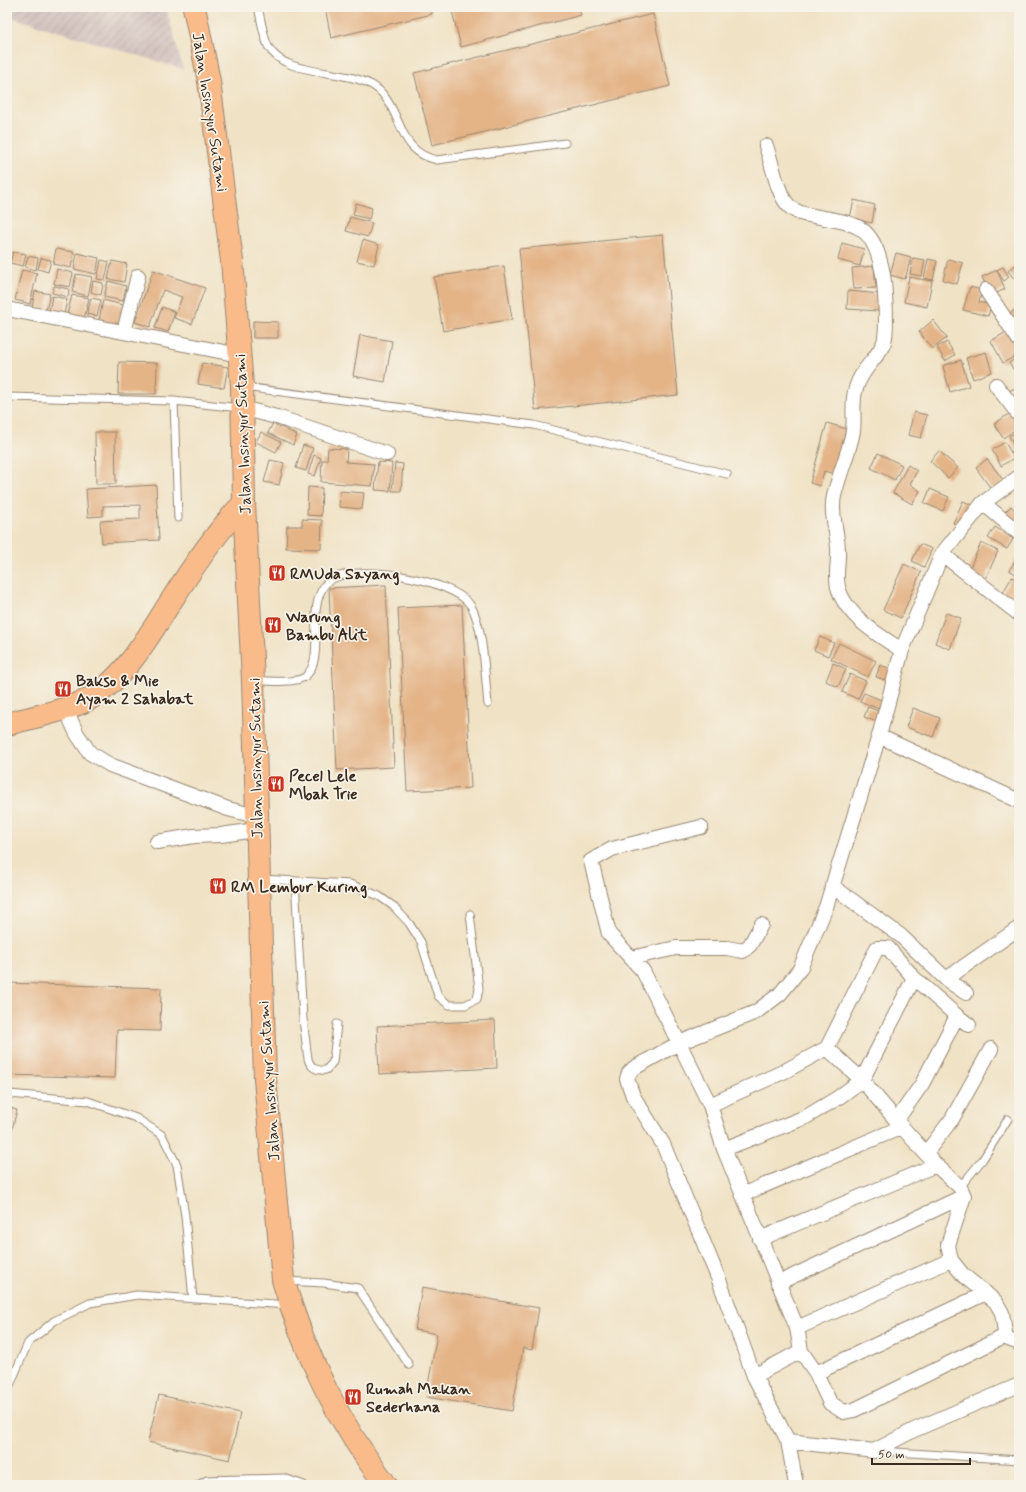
<svg xmlns="http://www.w3.org/2000/svg" width="1026" height="1492" viewBox="0 0 1026 1492" font-family="Mynerve,sans-serif">
  <style>
    .industrial { fill: url(#industrial-furrows) }
    .building { fill: #e4b487 }
    .lines { fill: none; stroke-linecap: round; stroke-linejoin: round }
    .service-casing { stroke: #968672; stroke-width: 9 }
    .minor-casing { stroke: #968672; stroke-width: 16 }
    .primary-casing { stroke: #968672; stroke-width: 24 }
    .trunk-casing { stroke: #968672; stroke-width: 24 }
    .service { stroke: #fff; stroke-width: 7 }
    .minor { stroke: #fff; stroke-width: 14 }
    .primary { stroke: #fabb8b; stroke-width: 22 }
    .trunk { stroke: #fabb8b; stroke-width: 22 }
    .labels { text-anchor: middle; stroke-width: 3.5; stroke-linejoin: round; paint-order: stroke }
    .street-label { font-size: 16px; fill: #3b2a1e; stroke: #f7f3e8 }
    .poi-label { font-size: 16px; font-weight: bold; fill: #3b2a1e; stroke: #f7f3e8; text-anchor: start }
  </style>
  <defs>
    <pattern id="industrial-furrows" width="10" height="10" patternUnits="userSpaceOnUse"><rect width="10" height="10" fill="#d0c0bc"/><path d="M-1 1l2-2M0 10L10 0M9 11l2-2" fill="none" stroke="#b4a5a1"/></pattern>
  </defs>
  <rect width="100%" height="100%" fill="#f7f3e8"/>
  <filter id="ink" filterUnits="userSpaceOnUse"><feTurbulence type="fractalNoise" baseFrequency=".025" numOctaves="2"/><feDisplacementMap in="SourceGraphic" scale="8" xChannelSelector="R" yChannelSelector="G"/><feConvolveMatrix kernelMatrix="1 2 1 2 8 2 1 2 1" color-interpolation-filters="sRGB"/></filter>
  <filter id="wash" filterUnits="userSpaceOnUse"><feTurbulence type="fractalNoise" baseFrequency=".012" numOctaves="4" result="noise"/><feDisplacementMap in="SourceGraphic" scale="16" xChannelSelector="R" yChannelSelector="G"/><feGaussianBlur stdDeviation="0.9" result="paint"/><feColorMatrix in="noise" values="0 0 0 0 0 0 0 0 0 0 0 0 0 0 0 0 0 1.4 0 .05"/><feComposite in="paint" operator="in"/></filter>
  <g filter="url(#wash)">
    <rect width="100%" height="100%" fill="#f0e2c5"/>
    <path class="industrial" d="M7,7h159l17,62 -176,-53z"/>
    <g id="blocks">
      <path class="building" d="M325,7h106l1,7 -101,24z
        M451,7h127l3,8 -120,32z
        M653,14l17,72 -238,59 -18,-72z
        M854,200l21,5 -3,18 -22,-5z
        M356,203l16,5 -3,11 -16,-4z
        M350,217l22,6 -4,14 -22,-6z
        M663,235l15,160 -143,15 -16,-161z
        M363,240l16,5 -5,20 -17,-4z
        M842,243l22,6 -4,17 -22,-6z
        M56,249l18,3 -3,16 -18,-4z
        M13,252l13,2 -3,12 -13,-3z
        M77,253l22,5 -3,16 -22,-5z
        M896,253l15,4 -6,22 -15,-4z
        M28,256l10,2 -2,12 -11,-3z
        M41,258l10,2 -3,12 -10,-3z
        M913,258l12,2 -3,16 -12,-2z
        M928,259l9,2 -4,19 -9,-2z
        M948,259l15,4 -6,21 -14,-4z
        M101,260l8,2 -4,18 -8,-1z
        M112,261l15,3 -3,18 -16,-3z
        M1019,262v23l-11,-14z
        M504,266l8,53 -69,12 -9,-54z
        M874,266l2,22 -22,1 -2,-21z
        M1003,267l6,10 -5,4 -7,-11z
        M57,269l16,4 -3,14 -16,-3z
        M22,270l15,3 -7,31 -15,-4z
        M153,270l52,18 -13,36 -18,-6 8,-21 -19,-7 -13,37 -15,-5z
        M997,270l8,19 -14,7 -9,-19z
        M76,274l16,3 -4,19 -16,-4z
        M909,277l23,4 -5,26 -23,-5z
        M93,281l10,2 -2,12 -10,-3z
        M108,281l18,5 -3,15 -19,-4z
        M54,286l15,3 -1,8 -16,-4z
        M970,287l12,3 -3,12 12,3 -3,11 -25,-6z
        M35,291l15,3 -4,17 -14,-4z
        M848,291l33,3 -2,17 -32,-2z
        M72,295l17,3 -5,21 -17,-4z
        M52,296l15,3 -3,16 -15,-3z
        M91,298l10,2 -4,16 -10,-2z
        M103,300l20,5 -5,24 -20,-4z
        M162,307l13,5 -7,20 -13,-4z
        M1018,308l1,3v18l-12,-14z
        M933,320l14,18 -15,11 -13,-17z
        M253,321l25,1v16h-25z
        M1008,331l11,19v4l-16,9 -12,-22z
        M360,335l32,6 -7,41 -32,-6z
        M947,342l8,13 -10,6 -8,-14z
        M986,352l6,20 -19,7 -7,-21z
        M1019,356v16l-2,2 -8,-11z
        M961,360l8,26 -19,6 -7,-26z
        M119,362l38,1 -1,31h-38z
        M202,363l26,4 -4,21 -26,-4z
        M1019,386v17l-5,2 -7,-13z
        M1013,411l6,9v7l-16,11 -9,-14z
        M914,412l13,3 -6,23 -13,-3z
        M273,423l24,12 -4,10 -25,-12z
        M827,423l23,7 -12,45 -14,-4 -4,15 -10,-3z
        M1019,430v24l-10,-18z
        M95,432h20l1,52h-20z
        M261,432l20,10 -5,10 -20,-10z
        M1005,442l9,16 -13,8 -9,-16z
        M303,445l10,3 -7,23 -10,-3z
        M328,448l19,1 -1,13 28,2 -2,22 -51,-4 1,-22h5z
        M939,451l19,17 -10,10 -18,-17z
        M878,453l24,12 -7,15 -24,-12z
        M314,455l7,3 -6,18 -7,-2z
        M987,459l17,22 -12,9 -16,-22z
        M270,460l14,3 -5,22 -15,-3z
        M378,462l14,1 -2,28 -15,-1z
        M395,463l8,1 -2,27h-9z
        M908,465l9,6 -7,13 10,7 -8,13 -19,-11z
        M156,485l3,55 -57,3 -2,-22 40,-2v-14l-37,1v10l-15,1 -2,-28z
        M308,487l14,1 -1,28 -14,-1z
        M930,489l19,8 -6,14 -19,-8z
        M340,491l24,2 -2,16 -23,-2z
        M963,501l11,5 -11,21 -10,-4z
        M1011,506l8,9v15l-15,-17z
        M302,519l20,1 -1,29 -35,-1 1,-22h15z
        M995,527l18,12 -6,10 -19,-11z
        M981,543l17,8 -13,29 -17,-8z
        M920,544l12,5 -8,18 -12,-6z
        M1019,555v21l-10,-6z
        M904,564l17,8 -20,46 -18,-8z
        M1012,577l7,4v23l-17,-10z
        M386,585l8,182 -57,3 -8,-182z
        M462,605l9,183 -64,3 -9,-183z
        M946,613l15,5 -11,31 -15,-6z
        M820,637l14,6 -6,13 -14,-6z
        M839,643l37,18 -8,16 -37,-18z
        M833,663l13,6 -8,18 -12,-6z
        M880,665l15,5 -4,12 -15,-5z
        M850,674l16,7 -8,18 -16,-7z
        M864,693l20,8 -3,9 -21,-9z
        M868,707l13,5 -4,10 -13,-5z
        M913,708l27,10 -7,19 -27,-10z
        M7,983l154,5 -1,43 -43,-1 -2,48 -108,-3z
        M495,1020l2,48 -118,6 -2,-48z
        M7,1107l10,3 -9,36h-1z
        M422,1287l117,21 -7,42 -9,-2 -11,63 -86,-14 11,-63 -22,-4z
        M159,1395l81,18 -10,47 -82,-18z"/>
    </g>
  </g>
  <g filter="url(#ink)">
    <use href="#blocks" fill-opacity="0" stroke="#968672" stroke-width="1"/>
    <g class="lines">
      <g class="service-casing">
        <path id="service" d="M258,7c3,12 5,28 10,39 18,35 87,19 113,46 23,25 17,60 56,68l128,-17
          M244,387l290,38 193,49
          M7,397l167,4 66,7
          M174,401l4,117
          M255,680c12,1 42,4 51,-4 20,-20 0,-64 18,-90 19,-28 131,-7 147,20 13,22 14,72 17,98
          M261,879l89,5 29,12 14,10 16,17 12,19 17,54 11,9h16l12,-6 2,-10 -9,-75
          M295,881l8,138 5,40c3,9 8,12 18,11l7,-8 4,-38
          M9,1094l79,7 48,17 26,17 15,30 8,51 8,83
          M960,1187l23,-28 25,-40
          M285,1281l39,2 34,5 51,77
          M7,1392l21,-49 26,-22 36,-18 47,-8 152,10
          M880,1451l139,9
          M198,1485l9,-5 77,-2 20,7"/>
      </g>
      <g class="minor-casing">
        <path id="minor" d="M766,146c6,16 11,48 23,60 7,7 16,9 25,10 39,8 57,6 67,49 4,14 7,64 3,77 -6,17 -22,25 -28,46 -5,15 -1,28 -3,43 -4,22 -14,43 -19,65 -4,16 3,35 4,52 1,12 -3,27 0,39 7,28 41,49 64,63
          M986,290l33,50
          M7,309l232,46
          M124,332l14,-56
          M996,385l23,30
          M242,408l38,10 107,36
          M983,503l36,30
          M942,554l77,60
          M65,708l12,26 13,19 20,12 118,44 28,7
          M879,736l140,65
          M701,827l-89,22 -21,12 18,73 34,37 67,134 14,44 73,179 4,23 15,22 14,30 14,9 10,-2 149,-73
          M157,842l37,-6 27,-1 35,-5
          M832,886l69,50 46,44 19,13
          M631,958l45,-10h51l16,3 7,-6 11,-20
          M946,979l73,-51
          M710,1105l75,-34 42,-23 50,-100h11l26,30 43,38 12,9
          M896,1121l26,-37 35,-68
          M902,1127l34,38 24,22 4,9 -16,49 3,15 12,15 33,27 6,11 3,19 -2,5 16,6
          M724,1149l82,-32 33,-20 23,-17 52,-102
          M926,1153l26,-34 39,-70
          M744,1194l158,-67 -40,-47 -35,-32
          M760,1239l176,-74
          M778,1283l186,-87
          M797,1328l154,-68
          M816,1373l170,-80
          M754,1376l47,-25
          M788,1441l86,10 40,-21 105,-45
          M796,1485l-8,-44 -34,-65 -35,-96 -56,-136 -30,-48 -6,-17 2,-6 5,-5 45,-25 77,-31 24,-18 20,-25 26,-62 53,-171 23,-86 40,-96 41,-51 36,-26"/>
      </g>
      <g class="primary-casing">
        <path id="primary" d="M7,724c26,-7 54,-12 78,-23 39,-19 66,-69 88,-103 21,-33 44,-67 71,-95"/>
      </g>
      <g class="trunk-casing">
        <path id="trunk" d="M194,7l15,74 23,180 10,125 2,117 9,177 12,399 18,201c23,77 55,142 103,205"/>
      </g>
      <use href="#service" class="service"/>
      <use href="#minor" class="minor"/>
      <use href="#primary" class="primary"/>
      <use href="#trunk" class="trunk"/>
    </g>
  </g>
  <defs>
    <g id="restaurant-square" transform="scale(0.9)"><rect x="-9" y="-9" width="18" height="18" rx="4" fill="#c8321e" stroke="#f7f3e8"/><path d="M-5-6h1v4h1v-4h1v4h1v-4h1v5L-1.5 .5V6h-2V.5L-5-1ZM5-6V6H3V1.5H1.5Q1.5-4 5-6Z" fill="#fff"/></g>
  </defs>
  <g fill-rule="evenodd">
    <use href="#restaurant-square" x="277" y="573"/>
    <use href="#restaurant-square" x="273" y="625"/>
    <use href="#restaurant-square" x="63" y="689"/>
    <use href="#restaurant-square" x="276" y="784"/>
    <use href="#restaurant-square" x="218" y="886"/>
    <use href="#restaurant-square" x="353" y="1397"/>
  </g>
  <g class="labels">
    <g class="street-label">
      <text transform="translate(211 112) rotate(81)" y="6">Jalan Insinyur Sutami</text>
      <text transform="translate(242 434) rotate(-92)" y="6">Jalan Insinyur Sutami</text>
      <text transform="translate(255 758) rotate(-91)" y="6">Jalan Insinyur Sutami</text>
      <text transform="translate(268 1081) rotate(-94)" y="6">Jalan Insinyur Sutami</text>
    </g>
    <g class="poi-label">
      <text x="290" y="579">RMUda Sayang</text>
      <text x="286" y="622">Warung<tspan x="286" dy="18">Bambu Alit</tspan></text>
      <text x="76" y="686">Bakso &amp; Mie<tspan x="76" dy="18">Ayam 2 Sahabat</tspan></text>
      <text x="289" y="781">Pecel Lele<tspan x="289" dy="18">Mbak Trie</tspan></text>
      <text x="231" y="892">RM Lembur Kuring</text>
      <text x="366" y="1394">Rumah Makan<tspan x="366" dy="18">Sederhana</tspan></text>
    </g>
  </g>
  <rect width="1026" height="1492" fill="none" stroke="#f7f3e8" stroke-width="24"/>
  <path d="M872 1458v6h98v-6" fill="none" stroke="#3b2a1e" stroke-width="2"/>
  <text x="878" y="1458" font-size="12" fill="#3b2a1e" stroke="#f7f3e8" stroke-width="3" paint-order="stroke">50 m</text>
</svg>
